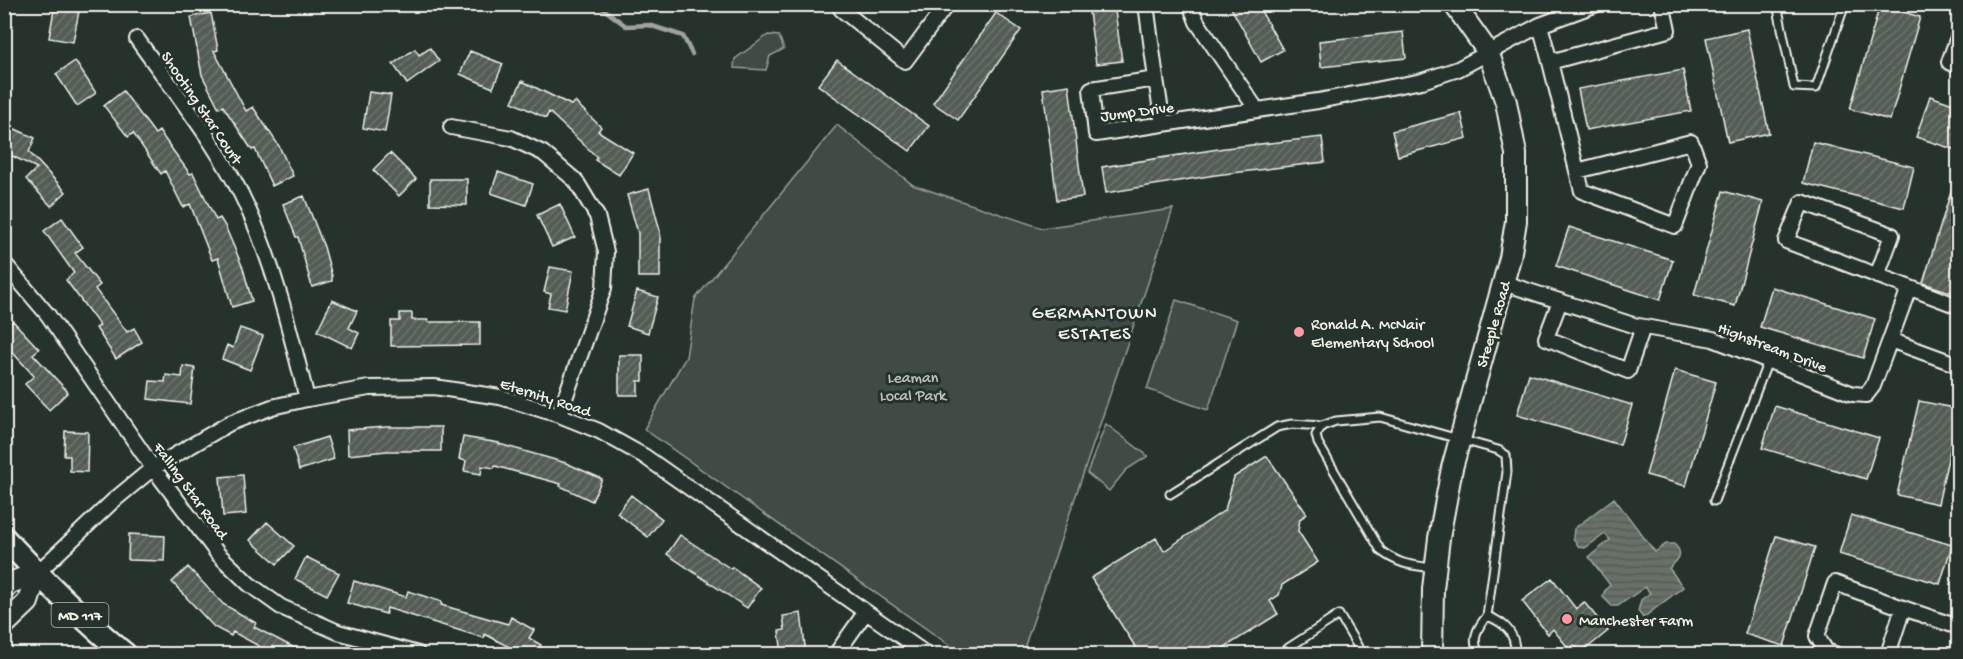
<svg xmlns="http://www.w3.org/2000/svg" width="1963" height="659" viewBox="0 0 1963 659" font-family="'Gochi Hand',sans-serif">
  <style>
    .park { fill: #414b45; stroke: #9a9e96; stroke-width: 1.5 }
    .water { fill: url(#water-rules); stroke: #9fa39b; stroke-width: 1.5 }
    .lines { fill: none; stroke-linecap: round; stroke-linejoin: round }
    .stream { stroke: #9fa39b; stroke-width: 4.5 }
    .building { fill: url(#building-hatch); stroke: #f4f1e8; stroke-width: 1.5 }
    .lane-casing { stroke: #f4f1e8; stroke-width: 11 }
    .street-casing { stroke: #f4f1e8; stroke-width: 18 }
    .secondary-casing { stroke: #f4f1e8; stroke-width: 24 }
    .primary-casing { stroke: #f4f1e8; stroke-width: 26 }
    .lane { stroke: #26332d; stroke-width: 7 }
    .street { stroke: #26332d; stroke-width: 14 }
    .secondary { stroke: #26332d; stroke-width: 20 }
    .primary { stroke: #26332d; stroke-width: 21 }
    .poi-dot { fill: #ff9aa2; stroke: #26332d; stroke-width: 2 }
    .labels { text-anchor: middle; stroke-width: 6; stroke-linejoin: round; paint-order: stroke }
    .shield { fill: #26332d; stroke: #b6b8b0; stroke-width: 1.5 }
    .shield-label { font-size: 15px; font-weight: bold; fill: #f4f1e8 }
    .street-label { font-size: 16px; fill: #f4f1e8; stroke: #26332d }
    .poi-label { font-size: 16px; fill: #f4f1e8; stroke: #26332d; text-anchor: start }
    .park-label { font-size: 16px; fill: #bebfb7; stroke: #26332d }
    .neighbourhood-label { font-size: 18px; letter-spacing: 1.5px; fill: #f4f1e8; stroke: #26332d }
  </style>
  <defs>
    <pattern id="water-rules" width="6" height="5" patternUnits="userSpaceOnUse" patternTransform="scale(1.5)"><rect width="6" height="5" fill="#676f68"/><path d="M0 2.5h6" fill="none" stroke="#565a55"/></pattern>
    <pattern id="building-hatch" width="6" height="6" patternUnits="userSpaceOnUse" patternTransform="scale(1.5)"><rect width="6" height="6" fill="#525c55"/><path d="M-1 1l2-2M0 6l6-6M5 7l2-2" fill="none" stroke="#6c746d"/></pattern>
  </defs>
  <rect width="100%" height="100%" fill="#26332d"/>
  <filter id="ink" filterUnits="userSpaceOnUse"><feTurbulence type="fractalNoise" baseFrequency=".0167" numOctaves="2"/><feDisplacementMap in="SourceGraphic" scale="12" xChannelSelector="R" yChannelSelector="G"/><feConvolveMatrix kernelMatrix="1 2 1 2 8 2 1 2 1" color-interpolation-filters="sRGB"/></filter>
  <g filter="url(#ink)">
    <path class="park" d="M768,35l11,1 5,13 -14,7 -4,14 -32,-2 1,-9z
      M837,125l76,60 129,43 131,-19 -151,445h-60l-318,-225 42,-72 9,-58z
      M1176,300l61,20 -29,90 -61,-21z
      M1106,424l42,32 -22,14 -17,21 -22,-18z"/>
    <path class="water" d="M1614,498l41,54 11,-8h8c11,10 4,16 -5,24l14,19 -40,31 -5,-7 3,-11 9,-7 -5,-6 -27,19h-6l-9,-9 1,-5 6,-7 -21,-28 21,-17 -5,-6 -20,14 -6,-1 -6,-9 1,-9z"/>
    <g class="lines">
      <path class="stream" d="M597,4l29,22 23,-1 34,11 9,18"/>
    </g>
    <path class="building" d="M55,4l25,2 -7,36 -24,-4z
      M1088,4h26l8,57 -26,3z
      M1229,4h28l26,46 -22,12z
      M1880,5l40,12 -30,103 -40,-11z
      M211,13l7,37 -4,1 32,60 7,-4 26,39 14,30 -21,10 -17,-37 -3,1 -29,-44 -4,2 -17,-33 -11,-58z
      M996,13l25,17 -63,90 -25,-17z
      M1747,29l22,104 -41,9 -22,-104z
      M1403,32l3,26 -85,9 -2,-26z
      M430,48l9,13 -32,23 -14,-20 22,-15 4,6z
      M470,51l33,13 -10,24 -33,-14z
      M837,60l92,66 -19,25 -92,-66z
      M75,61l21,32 -19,13 -21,-32z
      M1683,70l8,41 -105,19 -8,-41z
      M522,81l49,24 4,-3 26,25 -3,4 35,22 -14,22 -24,-15 2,-3 -48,-45 -3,6 -34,-16z
      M1069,85l14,112 -26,3 -14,-111z
      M123,91l32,43 4,-3 31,43 3,-1 23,47 4,-2 5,8 18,42 9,33 -20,6 -14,-49 -6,2 -22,-56 -7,3 -18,-36 -4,3 -28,-41 -5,4 -24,-31z
      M369,92l22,3 -6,37 -22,-4z
      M1930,96l29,10v45l-43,-14z
      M1461,113l6,25 -69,18 -6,-25z
      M4,124l31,14 -6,14 37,40 -15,14 -25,-27 11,-11 -33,-16z
      M1322,137l3,25 -110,13 -109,18 -4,-26 123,-19z
      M1813,142l101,25 -10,41 -101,-25z
      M390,153l26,26 -17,17 -26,-26z
      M498,172l35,12 -7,21 -35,-12z
      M1956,175h3v120l-36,-12z
      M430,179h37v26l-37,-1z
      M649,189l11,42v46h-22v-44l-11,-38z
      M1723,191l40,11 -28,104 -41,-11z
      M304,196l20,51 8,29v5l-20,6 -14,-50h-2l-13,-33z
      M560,204l15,33 -23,10 -15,-32z
      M62,218l21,29 -8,6 25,32 -5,4 32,43 7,-4 8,14 -26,17 -20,-31 4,-2 -34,-46 8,-7 -30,-42z
      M1569,227l104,33 -13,40 -104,-34z
      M550,267l23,4 -8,39 -17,-3 3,-13 -7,-2z
      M1772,287l103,32 -12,39 -103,-31z
      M637,291l21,6 -10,36 -21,-7z
      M332,300l25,11 -8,17 10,5 -7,15 -35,-17z
      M400,313h12v7h16v2h52v23l-89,1v-25h9z
      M13,321l26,28 -6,5 35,38 -19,18 -24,-26 9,-8 -30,-33v-14z
      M240,328l23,8 -13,34 -28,-11 5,-14 6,3z
      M619,355h24v26h-5v14h-19z
      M183,366l12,2 -5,36 -42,-5 2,-18 15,1 1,-7 16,2z
      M1675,370l41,12 -30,104 -40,-11z
      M1529,374l103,31 -12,40 -103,-30z
      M1919,401l40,8 -21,95 -41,-9z
      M1775,406l104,32 -13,41 -104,-31z
      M386,427h55v24h-54l-39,4 -1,-25z
      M65,431l23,1 -1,40 -17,-1v-15h-6z
      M327,437l7,22 -35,11 -6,-22z
      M463,437l36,6v1l67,19 36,16 -10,22 -32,-15 1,-2 -66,-18 -1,2 -12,-2 -1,8 -17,-3 2,-10 -7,-2z
      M1267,456l40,58 -7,5 -2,12 20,31 -36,23 -3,10 -9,6 8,13 -64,40h-74l-49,-76 65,-40 8,13 61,-41 9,-33z
      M243,475l3,39 -23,2 -3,-39z
      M631,495l31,24 -14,18 -31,-24z
      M1851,515l101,30 -12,39 -101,-30z
      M267,522l27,24 -17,18 -27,-24z
      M129,534l36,2 -1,25 -36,-1z
      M680,535l51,34 1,-2 29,21 -14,20 -80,-54z
      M1776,536l39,11 -31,99 -39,-12z
      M306,557l33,16 -12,22 -32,-16z
      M188,567l35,37 33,19 -2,4 52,27h-52l5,-8 -26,-14 -2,4 -17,-9 -42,-45z
      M1552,578l24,31 8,-7 24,29 -27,22 -7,-8 -5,4 -16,-20 -5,5 -26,-33z
      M354,581l52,16 2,-6 34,11 -1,3 67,19 3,-7 23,13 -5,8 12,7 -5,9h-14l-37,-20 -1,4 -97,-30 -1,6 -39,-11z
      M801,613l5,41h-24l-3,-23 6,-1 -2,-14z"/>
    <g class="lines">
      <g class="lane-casing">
        <path id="lane" d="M1777,4l17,83 22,1 29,-84
          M1170,494l107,-67 15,-3 30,2
          M1714,501l54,-140
          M1433,568c-22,-3 -33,-3 -52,-17l-63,-108 -2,-8 6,-9 14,-5 44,-4 118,33 8,5 1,17 -20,144c19,7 29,18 28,38
          M1279,654l60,-39 22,37 -4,2
          M1479,654c-8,-15 -2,-26 8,-38"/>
      </g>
      <g class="street-casing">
        <path id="street" d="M845,4l-4,5 64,52 42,-57
          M1146,4l10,75 -65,10 5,45 222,-33 104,-20 36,-12 82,-44 57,-21
          M1190,4l7,18 60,88
          M1540,25l10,37 118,-32 -6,-26
          M1958,37l-9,25 9,4
          M137,39c39,55 85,110 112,172 27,60 42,124 58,188
          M1550,62l32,129 93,35 24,-63 -8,-21 -114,29
          M1156,79l7,45
          M451,127l60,11 32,15 33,28 21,35 9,36 -2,36 -45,127
          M4,263l44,52 105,153 65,86 31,30 32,23 57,25 80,22
          M1877,276l15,-41 -90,-33 -16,39 172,65
          M1504,283l129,42 80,14 140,55 13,1 7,-9 17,-46 68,25
          M1560,301l-14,37 82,33 15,-44
          M1890,340l19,-52
          M37,573l76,-72 40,-33 77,-45 42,-16 35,-8 62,-11 65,-1 66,10 59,18 40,16 45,25 282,198
          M836,654l29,-41
          M1835,654l-9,-3 -9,-15 18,-53 68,25
          M1888,654l15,-46 55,19"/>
      </g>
      <g class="secondary-casing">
        <path id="secondary" d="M4,589l6,-6 27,-10
          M4,625l24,-23 9,-29
          M1432,654l1,-65 6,-51 13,-70 58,-210 6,-37v-67l-10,-52 -18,-50 -34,-48"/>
      </g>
      <g class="primary-casing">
        <path id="primary" d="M4,538c39,41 78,81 121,116"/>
      </g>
      <use href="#lane" class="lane"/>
      <use href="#street" class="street"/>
      <use href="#secondary" class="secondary"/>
      <use href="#primary" class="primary"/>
    </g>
  </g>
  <g class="poi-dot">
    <circle cx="1299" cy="332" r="6"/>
    <circle cx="1567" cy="619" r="6"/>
  </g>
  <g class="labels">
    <rect class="shield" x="51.5" y="603" width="57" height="24" rx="4.5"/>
    <g class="shield-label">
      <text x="80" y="620">MD 117</text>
    </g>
    <g class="street-label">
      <text transform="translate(203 107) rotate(56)" y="6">Shooting Star Court</text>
      <text transform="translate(1137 110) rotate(-7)" y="6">Jump Drive</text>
      <text transform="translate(1492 324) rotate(-74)" y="6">Steeple Road</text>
      <text transform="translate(1773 346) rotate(21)" y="6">Highstream Drive</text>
      <text transform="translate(546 396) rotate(18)" y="6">Eternity Road</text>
      <text transform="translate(192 490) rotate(54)" y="6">Falling Star Road</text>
    </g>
    <g class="poi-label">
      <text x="1311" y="329">Ronald A. McNair<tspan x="1311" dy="18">Elementary School</tspan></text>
      <text x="1579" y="625">Manchester Farm</text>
    </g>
    <g class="park-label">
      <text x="913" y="382">Leaman<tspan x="913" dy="18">Local Park</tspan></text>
    </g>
    <g class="neighbourhood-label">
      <text x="1095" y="318">GERMANTOWN<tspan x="1095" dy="21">ESTATES</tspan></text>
    </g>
  </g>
  <rect width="1963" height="659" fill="none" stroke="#26332d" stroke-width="24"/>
  <rect x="12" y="12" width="1939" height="635" fill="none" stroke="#f4f1e8" stroke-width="2" filter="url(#ink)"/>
</svg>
